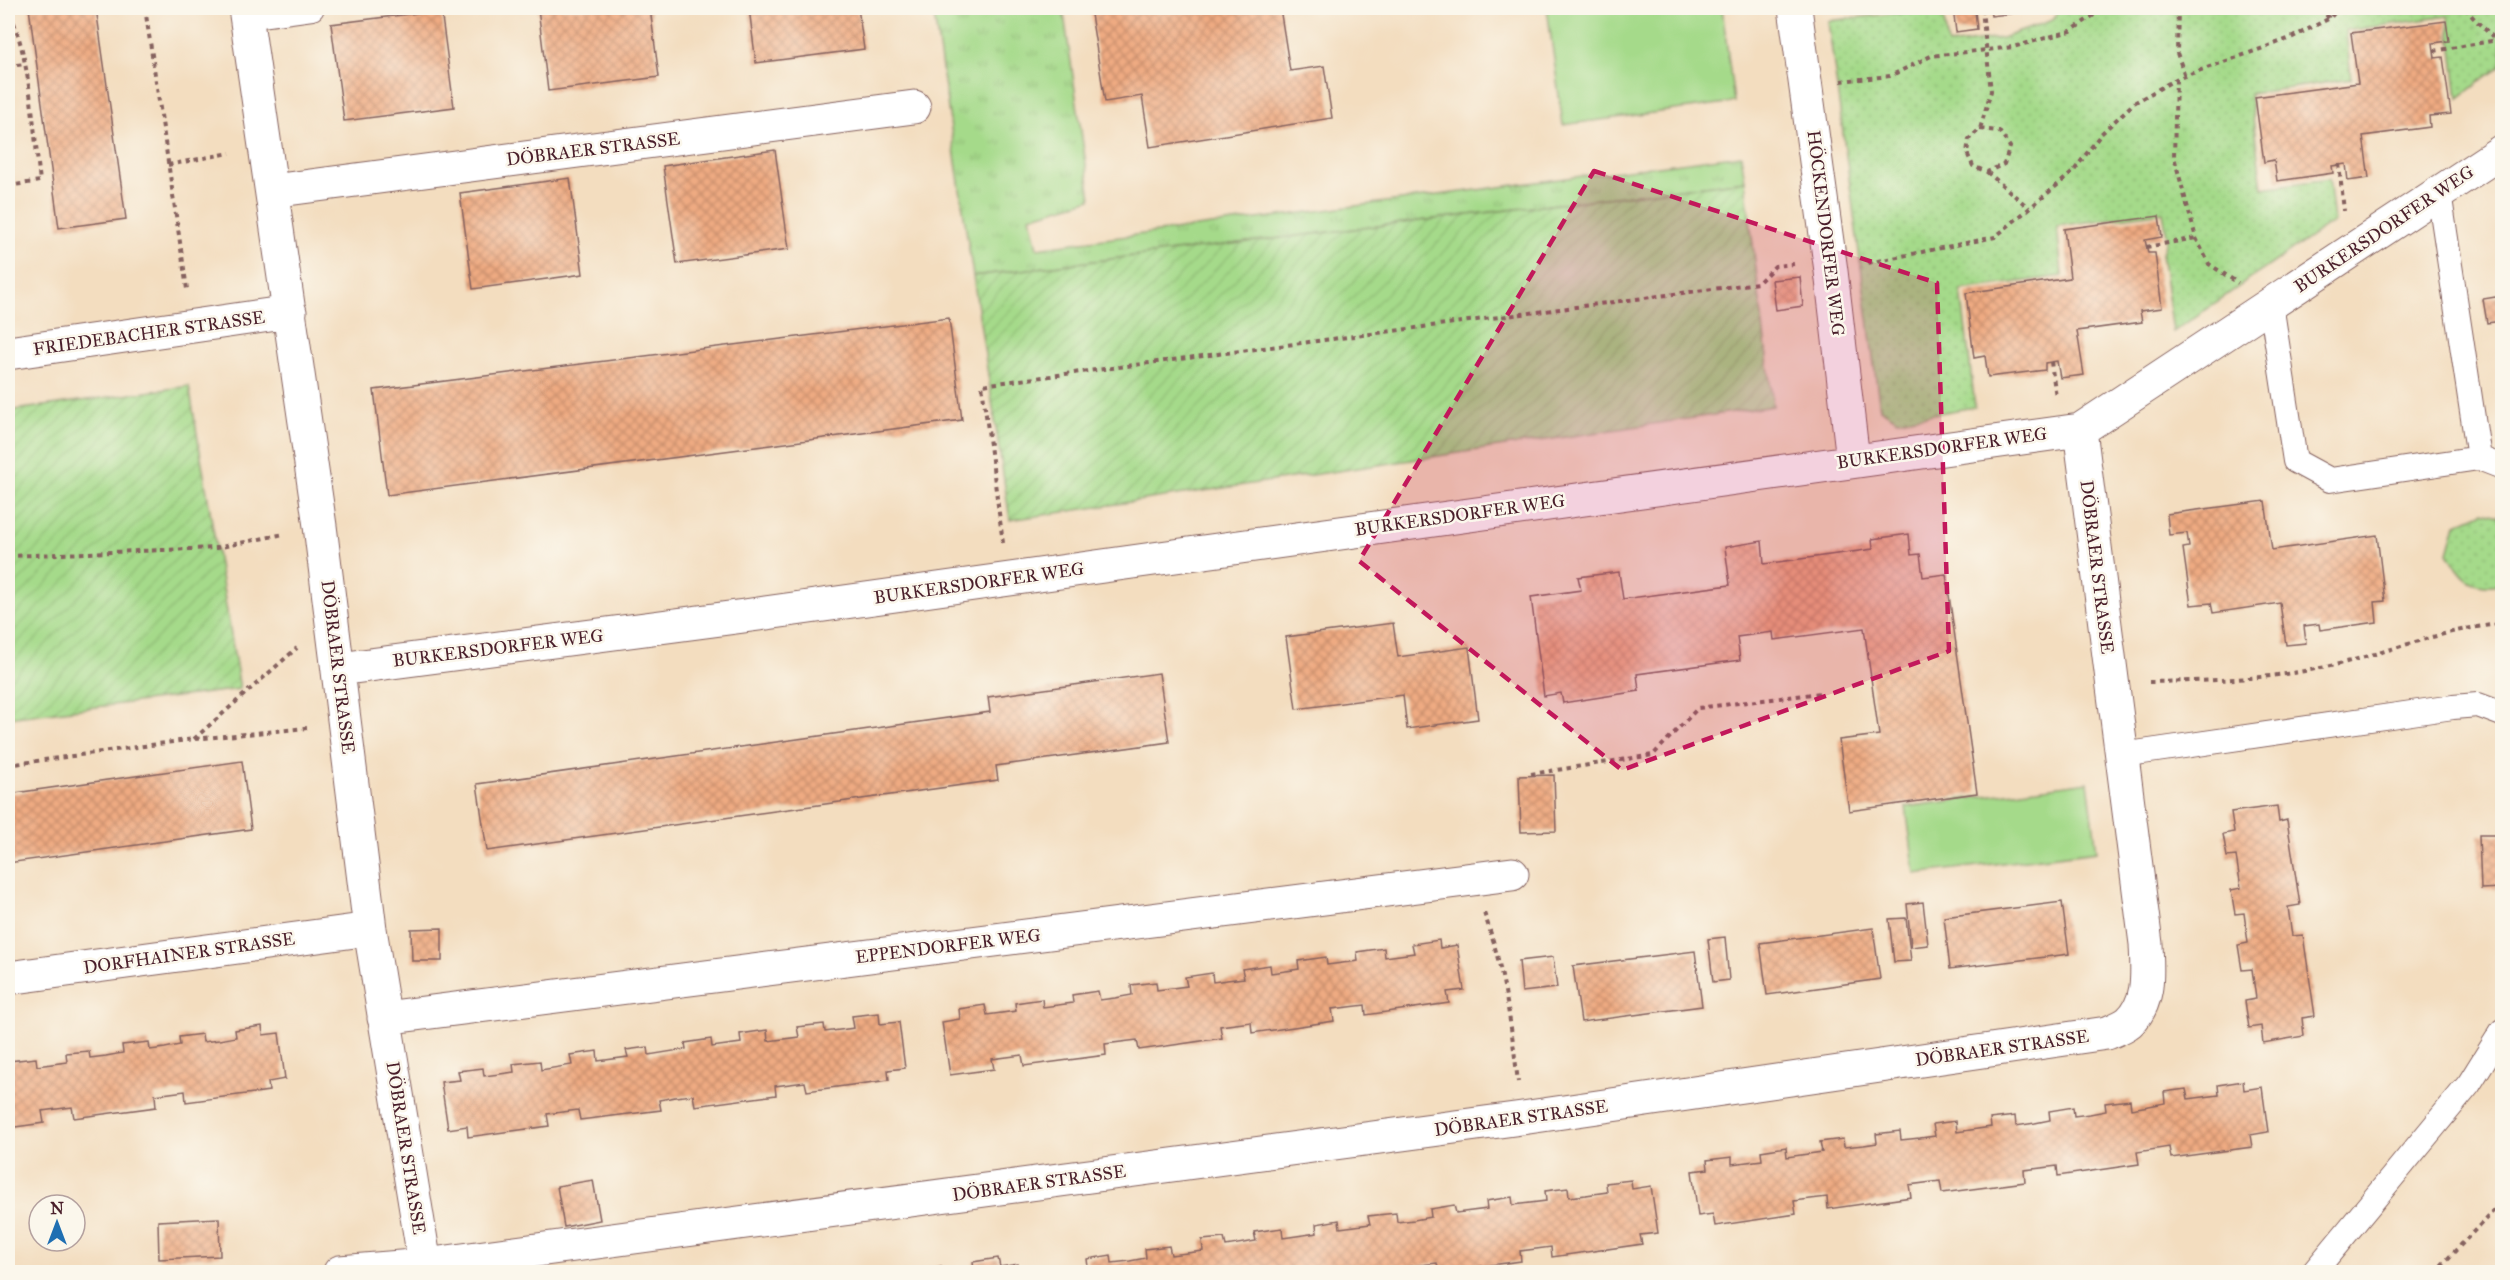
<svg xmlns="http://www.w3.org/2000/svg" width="2510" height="1280" viewBox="0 0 2510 1280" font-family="'IM FELL Great Primer',serif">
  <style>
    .grass { fill: url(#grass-tufts); stroke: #787c5a; stroke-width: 1.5 }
    .park { fill: url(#park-dots); stroke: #787c5a; stroke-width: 1.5 }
    .garden { fill: url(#garden-furrows); stroke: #787c5a; stroke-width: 1.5 }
    .pitch { fill: #a5da8a; stroke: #787c5a; stroke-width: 1.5 }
    .building { fill: url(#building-cross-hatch) }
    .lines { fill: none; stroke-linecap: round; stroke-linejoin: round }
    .lane-casing { stroke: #85625f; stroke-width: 26 }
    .street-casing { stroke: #85625f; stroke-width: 35 }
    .path { stroke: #85625f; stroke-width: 4; stroke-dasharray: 4.5 4.5; stroke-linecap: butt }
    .lane { stroke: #fff; stroke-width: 24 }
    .street { stroke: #fff; stroke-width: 33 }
    .marked { fill: #c2185b; fill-opacity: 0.2; stroke: #c2185b; stroke-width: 4.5; stroke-dasharray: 12 8; stroke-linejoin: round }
    .labels { text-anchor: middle; stroke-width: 5; stroke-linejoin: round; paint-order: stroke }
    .street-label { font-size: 18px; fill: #4a1f2b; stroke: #fbf7ec }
  </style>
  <defs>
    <pattern id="grass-tufts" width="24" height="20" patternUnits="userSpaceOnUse" patternTransform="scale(1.5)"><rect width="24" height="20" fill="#a5da8a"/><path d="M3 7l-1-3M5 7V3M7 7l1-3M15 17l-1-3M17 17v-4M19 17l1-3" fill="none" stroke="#90bb77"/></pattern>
    <pattern id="park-dots" width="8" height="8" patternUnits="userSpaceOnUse" patternTransform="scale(1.5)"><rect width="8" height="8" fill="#a5da8a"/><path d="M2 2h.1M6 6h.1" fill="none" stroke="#90bb77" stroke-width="1.8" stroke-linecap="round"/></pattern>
    <pattern id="garden-furrows" width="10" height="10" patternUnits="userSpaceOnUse" patternTransform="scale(1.5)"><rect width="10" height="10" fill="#a5da8a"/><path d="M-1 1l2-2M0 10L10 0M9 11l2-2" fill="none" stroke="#90bb77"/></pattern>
    <pattern id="building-cross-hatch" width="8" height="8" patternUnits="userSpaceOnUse" patternTransform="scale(1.5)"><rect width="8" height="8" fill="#efab82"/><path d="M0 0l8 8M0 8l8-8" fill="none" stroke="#c48b6b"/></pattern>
  </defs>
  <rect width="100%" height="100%" fill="#fbf7ec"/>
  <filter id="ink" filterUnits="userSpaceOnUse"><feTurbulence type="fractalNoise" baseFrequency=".0167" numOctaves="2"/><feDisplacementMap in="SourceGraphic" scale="12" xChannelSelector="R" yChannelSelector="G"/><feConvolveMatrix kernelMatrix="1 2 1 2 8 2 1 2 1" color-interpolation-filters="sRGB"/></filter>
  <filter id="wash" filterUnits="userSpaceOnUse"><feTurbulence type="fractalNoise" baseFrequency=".008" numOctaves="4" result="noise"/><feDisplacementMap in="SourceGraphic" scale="24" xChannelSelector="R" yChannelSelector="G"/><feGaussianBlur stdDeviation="1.35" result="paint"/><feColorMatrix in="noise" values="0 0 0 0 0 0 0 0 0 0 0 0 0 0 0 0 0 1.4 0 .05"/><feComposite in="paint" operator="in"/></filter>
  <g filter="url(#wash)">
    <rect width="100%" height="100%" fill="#f3ddbf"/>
    <path class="grass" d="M933,8h130l28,191 -61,18 7,31 704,-93 4,26 -772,95z"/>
    <path class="park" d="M1942,8l6,37 54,-7 51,-18 6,-12h443v57l-44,33 -10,-82 -102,15 5,48 -101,15 12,94 67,-9 5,42 -161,111 -11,-79 5,-16 -4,-25 -106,14 5,50 -101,14 14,117 -77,13 -18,-11 -52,-388z
      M2483,512l19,5v67c-32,5 -39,-5 -54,-31l8,-29z"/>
    <path class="garden" d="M1745,181l28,225 -763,114 -37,-244z
      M189,386l51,303 -232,29v-307z"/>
    <path class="pitch" d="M1547,8h175l12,94 -171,23z
      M2088,782l9,69 -182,23 -9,-67z"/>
    <g id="blocks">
      <path class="building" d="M29,8h67l30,211 -67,9z
        M538,8h112l9,69 -111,14z
        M749,8h109l6,41 -108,14z
        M1090,8h190l10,63 34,-5 8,52 -182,29 -8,-51 -37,6z
        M1953,8h36v1l-14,2 2,18 -21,3z
        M1990,8h59v1l-58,7z
        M441,10l13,97 -110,14 -13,-97z
        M2446,21l3,20 -16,2 2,15 8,-1 8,57 -22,2 1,11 -67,9 6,42 -21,3 -2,-17 -14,2 1,7 -56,8 -3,-21 -10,2 -9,-65 103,-14 -7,-50z
        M775,150l14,99 -112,15 -14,-98z
        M570,178l13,96 -110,15 -13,-96z
        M2159,216l3,21 -17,3 3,13h7l7,55 -22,3 2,11 -65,9 7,44 -24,3 -3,-17 -12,2v7l-57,7 -3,-21 -11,2 -8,-65 104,-15 -6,-49z
        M1800,277l3,29 -27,4 -4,-30z
        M2502,296v25l-15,2 -4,-24z
        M949,318l13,102 -575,75 -13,-105z
        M2265,501l7,49 105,-15 8,66 -10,1 2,20 -57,8 -1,-6 -15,2 2,17 -20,2 -6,-42 -67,10 -2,-10 -20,2 -8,-57 6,-1 -2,-14 -18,2 -2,-21z
        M1909,534l2,21 9,-1 3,23 23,-3 31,219 -128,18 -10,-71 40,-5 -15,-107 -90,12 -1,-8 -36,5 3,23 -103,14 2,17 -76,12 -2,-10 -17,3 -13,-99 50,-7 -3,-13 41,-5 4,27 107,-14 -5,-38 37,-6 2,23 109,-15 -1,-10z
        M1393,623l5,34 71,-10 9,72 -71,10 -4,-34 -107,14 -10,-72z
        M1159,673l10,69 -173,24 2,14 -511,71 -10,-67 513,-72 -2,-15z
        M242,761l9,68 -243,34v-69z
        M1554,775l2,56 -35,1 -2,-56z
        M2277,806l2,16 8,-2 13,85 -12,2 4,29 11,-1 12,81 -13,2 2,18 -41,7 -2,-17 -12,2 -4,-27 11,-2 -4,-30 -10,1 -4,-25 10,-2 -4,-30 -9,1 -4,-24 10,-2 -5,-32 -9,1 -4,-23 11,-2 -3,-20z
        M2479,835h23v53l-21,1z
        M1923,902l5,43 -17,2 -4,-43z
        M2062,902l7,52 -119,15 -6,-52z
        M1906,918l5,43 -17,1 -5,-43z
        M442,928v33h-30l-1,-32z
        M1873,928l7,51 -113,16 -7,-52z
        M1725,937l4,43 -16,2 -5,-43z
        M1439,940l1,8 17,-3 7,45 -17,2 2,11 -83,12 -1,-10 -16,2 -17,2 2,12 -82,12 -1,-11 -31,4 2,12 -83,12 -2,-10 -32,4 1,11 -82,11 -2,-11 -30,4 2,10 -44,6 -8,-53 18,-3 -1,-10 26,-4 2,10 29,-4 -1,-8 27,-4 1,8 30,-4 -1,-8 26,-4 2,9 15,-2 17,-3 -1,-10 25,-3 1,8 30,-4 -2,-9 27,-4 1,9 14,-2 17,-2 -2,-9 28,-4 1,8 15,-2 13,-2 -1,-8 28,-4 1,8 31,-4 -1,-9 27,-4 1,9 29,-4 -2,-9z
        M1695,951l7,55 -121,16 -8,-56z
        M1553,957l4,31 -35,4 -3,-31z
        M879,1013l1,11 19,-2 6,46 -17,2 1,10 -82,11 -2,-9 -30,4 1,9 -81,11 -2,-11 -18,2 -16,3 2,10 -81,10 -2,-10 -31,4 2,12 -81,11 -1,-11 -19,3 -7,-47 19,-2 -2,-9 25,-3 1,8 16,-2 14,-2 -1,-8 27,-3 1,9 31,-5 -2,-10 27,-4 1,10 30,-4 -2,-7 22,-3 1,8 37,-6 -1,-6 26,-4 1,8 29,-4 -1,-9 27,-4 1,11 31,-4 -2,-10 27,-3 1,8 29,-4 -2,-12z
        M262,1026l1,9 16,-2 6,46 -17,3 1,9 -83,11 -1,-11 -30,4 1,12 -82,11 -2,-11 -30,4 2,12 -36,5 1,-67 27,-3 1,8 30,-4 -1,-9 23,-2 1,7 16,-2 17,-3 -1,-8 27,-3 1,8 15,-2 15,-3 -1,-8 23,-3 1,8 16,-2 17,-3 -1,-7z
        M2243,1081l1,9 18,-3 6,45 -18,3 2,12 -81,11 -2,-11 -32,5 2,12 -81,12 -1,-10 -16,2 -17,2 1,12 -83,11 -2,-12 -31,4 2,12 -83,12 -1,-12 -33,4 2,13 -81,12 -2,-12 -15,2 -6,-45 16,-2 -1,-9 25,-3v7l30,-4 -1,-9 25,-4 1,10 35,-5 -2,-10 23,-3 1,8 20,-2 13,-2 -1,-9 24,-3 1,9 19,-2 15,-2 -2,-12 23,-3 1,11 34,-5 -1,-8 25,-3 1,10 19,-3 15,-3 -1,-9 24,-4 1,9 16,-2 16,-3 -1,-8 25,-3 1,9 18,-3 16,-3 -1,-11 22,-3 2,10 31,-4 -1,-10z
        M593,1180l7,40 -36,7 -7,-41z
        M1631,1180l1,9 19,-3 7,47 -18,2 2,9 -90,13 -1,-10 -15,2 -16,2 1,10 -82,11 -2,-9 -32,4 1,5h-334l-1,-2 17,-3 -1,-8 24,-4 1,8 18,-2 16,-3 -1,-9 24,-3 2,9 32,-4 -1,-11 22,-2 2,8 30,-5 -2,-9 28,-4 1,10 34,-5 -1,-9 23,-4 1,8 30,-4 -2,-8 28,-3 1,9 17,-2 17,-3 -1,-8 24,-4 2,8 31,-4 -1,-8 26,-4 1,8 17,-2 16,-2 -1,-10 23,-3 1,9 17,-2 21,-3 -1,-9z
        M219,1218l1,38 -61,3 -1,-38z
        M998,1258l2,9 18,-3 1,8h-45l-1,-10z
        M941,1266l1,6h-23v-2z"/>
    </g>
  </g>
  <g filter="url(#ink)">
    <use href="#blocks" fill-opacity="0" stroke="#85625f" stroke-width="1.5"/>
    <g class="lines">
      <g class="lane-casing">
        <path id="lane" d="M246,17l66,-9
          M2271,304l24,157 35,19 149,-22 -40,-266
          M2479,458l23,9
          M2122,755l331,-48 25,-2 24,9
          M2314,1272l155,-188 33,-53"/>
      </g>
      <g class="street-casing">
        <path id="street" d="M245,8l75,518 50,403 55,336 1097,-147 585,-85c7,-3 16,-6 22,-11 22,-20 18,-51 17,-78l-66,-514
          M1795,8l36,263 22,189
          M272,191l642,-84
          M8,353l282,-41
          M339,669l405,-53 1336,-186 422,-279
          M8,978l362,-49
          M384,1018l1128,-144
          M340,1272l85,-7"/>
      </g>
      <path class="path" d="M145,8l42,281
        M2178,8l-1,45 8,23
        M2320,8l9,10
        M2466,8c9,15 26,25 36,40
        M2434,51l63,-11
        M8,66l17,-2
        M2176,79l-2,78 22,81 13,26 29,19
        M1841,81l49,-5 41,-20 82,-9 58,-16 33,-23
        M1980,129l19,2 11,16 -6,17 -17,8 -14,-6 -6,-13 2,-14 11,-10 11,-38 -9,-81
        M2339,164l5,47
        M168,165l62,-12
        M1987,172l42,36
        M8,186l32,-5c-7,-55 -9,-122 -32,-173
        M2146,247l50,-9
        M1868,263l127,-26 78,-65 28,-38 33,-31 42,-24 115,-41 39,-20 8,-10
        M2051,362l5,35
        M1003,543l-21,-158 776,-102 17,-17 19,-2
        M8,556l208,-8 68,-14
        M2149,682c54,-1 108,-2 161,-12 65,-11 126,-41 192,-46
        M194,739l103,-91
        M8,765l186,-26 113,-11
        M1531,774l122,-19 45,-47 123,-15
        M1484,913c20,55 27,111 34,169
        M2435,1272l67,-70"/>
      <use href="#lane" class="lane"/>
      <use href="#street" class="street"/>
    </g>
  </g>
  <path class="marked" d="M1594,171l343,112 12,368 -327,119 -263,-209z"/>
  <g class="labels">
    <g class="street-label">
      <text transform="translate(593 149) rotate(-7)" y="6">DÖBRAER STRASSE</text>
      <text transform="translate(2384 229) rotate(-34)" y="6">BURKERSDORFER WEG</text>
      <text transform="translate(1826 233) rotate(83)" y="6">HÖCKENDORFER WEG</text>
      <text transform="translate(149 333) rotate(-8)" y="6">FRIEDEBACHER STRASSE</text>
      <text transform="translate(1942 448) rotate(-8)" y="6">BURKERSDORFER WEG</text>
      <text transform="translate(1460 515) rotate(-8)" y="6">BURKERSDORFER WEG</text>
      <text transform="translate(2097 567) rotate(83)" y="6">DÖBRAER STRASSE</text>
      <text transform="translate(979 583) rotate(-8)" y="6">BURKERSDORFER WEG</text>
      <text transform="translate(498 648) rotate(-7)" y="6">BURKERSDORFER WEG</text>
      <text transform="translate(338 667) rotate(83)" y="6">DÖBRAER STRASSE</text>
      <text transform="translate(948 946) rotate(-7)" y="6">EPPENDORFER WEG</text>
      <text transform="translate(189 953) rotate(-8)" y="6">DORFHAINER STRASSE</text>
      <text transform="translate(2002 1048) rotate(-8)" y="6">DÖBRAER STRASSE</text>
      <text transform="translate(1521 1118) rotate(-8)" y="6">DÖBRAER STRASSE</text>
      <text transform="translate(406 1148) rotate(81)" y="6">DÖBRAER STRASSE</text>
      <text transform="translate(1039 1183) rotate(-8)" y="6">DÖBRAER STRASSE</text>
    </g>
  </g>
  <rect width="2510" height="1280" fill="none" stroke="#fbf7ec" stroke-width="30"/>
  <g transform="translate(57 1223)"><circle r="28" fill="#fbf7ec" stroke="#b4a19f" stroke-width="1.5"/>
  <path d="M0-4.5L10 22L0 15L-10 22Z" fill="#1f6fb2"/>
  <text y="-9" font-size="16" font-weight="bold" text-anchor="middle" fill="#4a1f2b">N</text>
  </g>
</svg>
